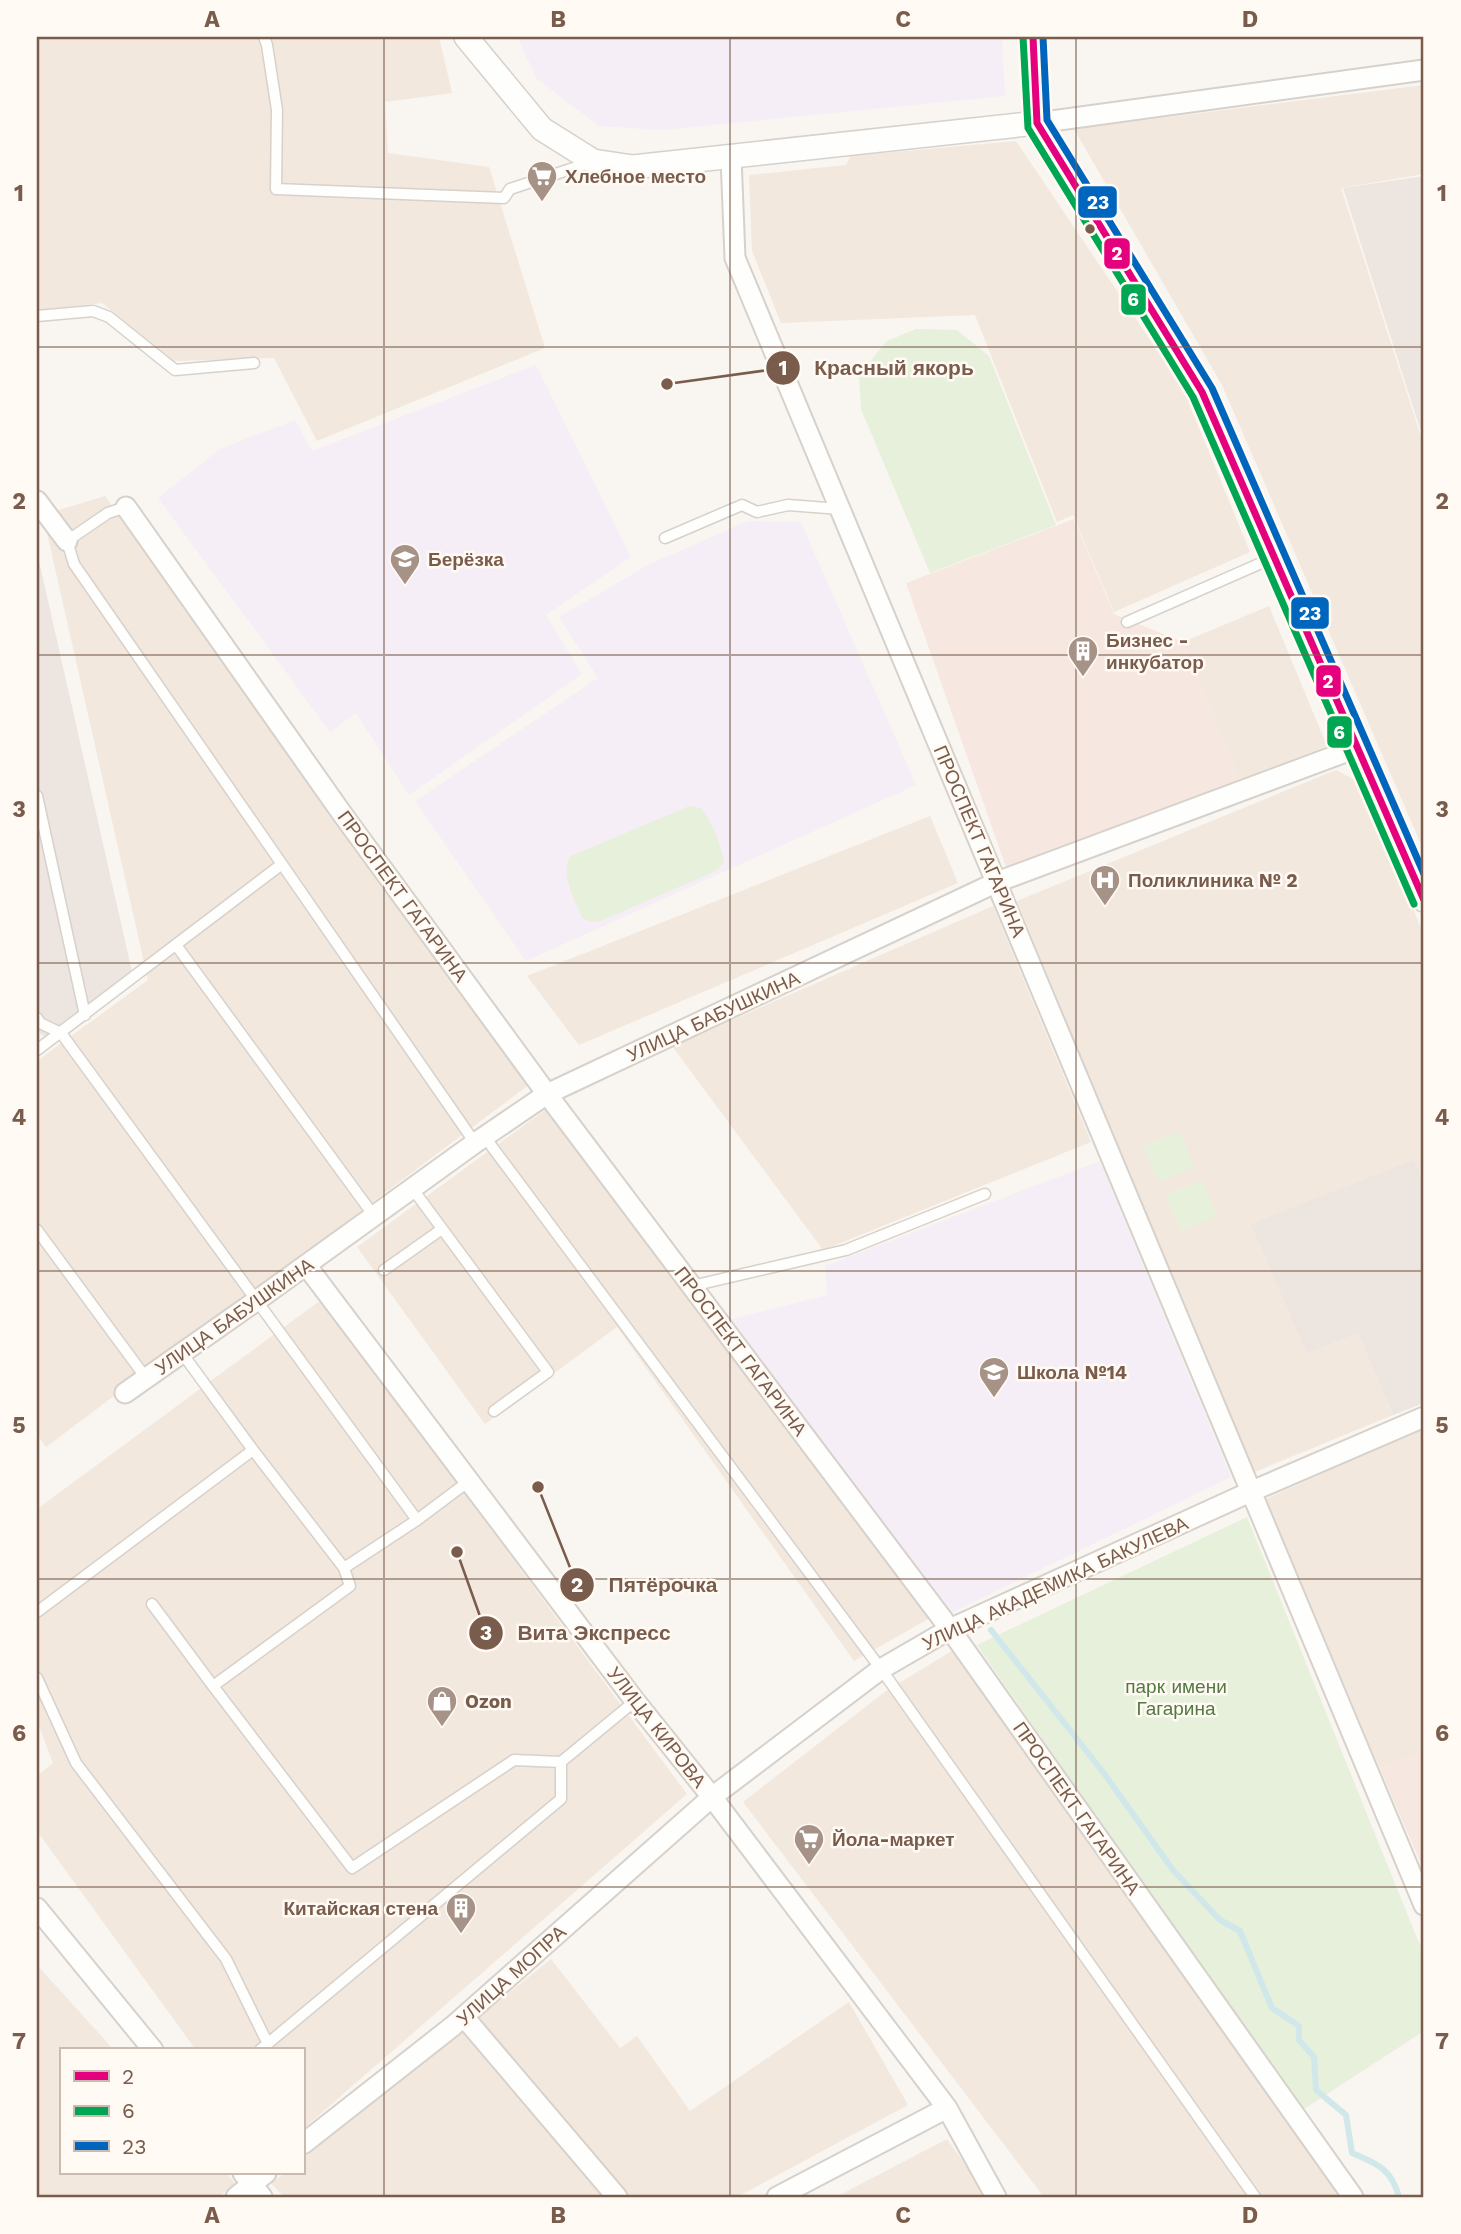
<svg xmlns="http://www.w3.org/2000/svg" width="1461" height="2234" viewBox="0 0 1461 2234" font-family="'Work Sans',sans-serif">
  <style>
    .residential { fill: #f2e8de }
    .commercial { fill: #f6e8e1 }
    .industrial { fill: #ede5e0 }
    .education { fill: #f6eef6 }
    .green { fill: #e7f0db }
    .lines { fill: none; stroke-linecap: round; stroke-linejoin: round }
    .stream { stroke: #d0e8ea; stroke-width: 6 }
    .service-casing { stroke: #d7d1cb; stroke-width: 13 }
    .minor-casing { stroke: #d7d1cb; stroke-width: 23 }
    .tertiary-casing { stroke: #d7d1cb; stroke-width: 26 }
    .service { stroke: #fefefd; stroke-width: 10 }
    .minor { stroke: #fefefd; stroke-width: 19 }
    .tertiary { stroke: #fefefd; stroke-width: 23 }
    .bus-1-casing { stroke: #fffaf3; stroke-width: 12 }
    .bus-2-casing { stroke: #fffaf3; stroke-width: 12 }
    .bus-3-casing { stroke: #fffaf3; stroke-width: 12 }
    .bus-1 { stroke: #e5007d; stroke-width: 7 }
    .bus-2 { stroke: #00a651; stroke-width: 7 }
    .bus-3 { stroke: #0065bd; stroke-width: 7 }
    .grid { fill: none; stroke: #7a5c4d; stroke-width: 2; stroke-opacity: 0.55 }
    .bus-dot { fill: #7a5c4d; stroke: #fffaf3; stroke-width: 2.5 }
    .labels { text-anchor: middle; stroke-width: 5; stroke-linejoin: round; paint-order: stroke }
    .poi-label { font-size: 19px; font-weight: bold; fill: #7a5c4d; stroke: #fffaf3; text-anchor: start }
    .street-label { font-size: 19px; fill: #7a5c4d; stroke: #fffaf3 }
    .park-label { font-size: 19px; fill: #537a41; stroke: #fffaf3 }
    .leader { fill: none; stroke: #7a5c4d; stroke-width: 2.5 }
    .callout-dot { fill: #7a5c4d; stroke: #fffaf3; stroke-width: 2.5 }
    .mark-label { font-size: 21px; text-anchor: middle; font-weight: bold; fill: #fff }
    .callout-label { font-size: 21px; text-anchor: middle; font-weight: bold; fill: #7a5c4d; stroke: #fffaf3; stroke-width: 5; stroke-linejoin: round; paint-order: stroke }
    .line-badge { stroke: #fffaf3; stroke-width: 2.5 }
    .badge-label { font-size: 19px; text-anchor: middle; font-weight: bold; fill: #fff }
    .neatline { fill: none; stroke: #7a5c4d; stroke-width: 2.5 }
    .grid-label { font-size: 23px; text-anchor: middle; font-weight: bold; fill: #7a5c4d }
  </style>
  <rect width="100%" height="100%" fill="#f9f5f0"/>
  <path class="residential" d="M37,37h402l13,56 -67,9 3,51 101,14 56,181 -228,93 -43,-83 -100,3 -72,-58 -65,7z
    M1424,85v89l-83,14 83,258v405l-202,-466 -148,-256z
    M1016,141l167,248 67,163 -136,60 -41,-97 -16,7 -82,-207 -194,8 -29,-72 -3,-76 97,-10 5,-9z
    M105,496l425,588 -484,363 -9,-13v-373l111,-81 -105,-465z
    M1269,606l58,140 -88,34 -56,-138z
    M1336,770l23,12 65,153v249l-10,-23 -107,191 51,-19 35,82 -141,58 -235,-572z
    M930,816l28,67 -379,162 -52,-69z
    M993,906l98,236 -268,108 -151,-204z
    M549,1107l381,511 -76,43 -237,-334 -132,97 -128,-177z
    M321,1300l366,494 -384,335v-79h-107l-159,-219v-55l16,-13 -16,-42v-212z
    M1424,1427v324l-44,18 -114,-270z
    M955,1649l386,548h-297l-301,-395 143,-111z
    M551,1959l69,89 17,-12 53,75 159,-109 59,103 -171,92h-453l-13,-14 14,-10h18v-15z
    M37,1965l77,85h-53v123h165l9,10 -16,14h-182z
    M947,2139l42,58h-153z"/>
  <path class="commercial" d="M1074,519l40,95 69,28 56,138 -232,90 -101,-287z
    M1424,1751v120l-44,-102z"/>
  <path class="industrial" d="M1424,176v265l-81,-253z
    M37,552l95,420 -87,65 -8,-6z
    M1414,1160l10,24v219l-31,12 -35,-82 -51,20 -56,-129z"/>
  <path class="education" d="M517,37h485l3,59 -343,34 -63,-4 -62,-47z
    M536,365l95,192 -85,58 36,59 -173,121 -53,-82 -26,19 -172,-234 62,-49 75,-29 17,31z
    M748,521l53,1 115,263 -390,176 -111,-160 183,-123 -39,-61 89,-52z
    M1100,1161l131,316 -280,136 -222,-293 98,-25 -2,-29z"/>
  <path class="green" d="M916,329l41,1 32,26 67,169 -126,48 -69,-164 -2,-34 28,-34z
    M689,806l12,2c11,14 20,36 23,53l-6,9 -117,51 -9,1 -10,-4c-8,-20 -21,-41 -13,-61z
    M1180,1131l14,36 -36,15 -15,-36z
    M1202,1180l15,36 -36,15 -16,-36z
    M1247,1517l172,426 5,8v80l-123,80 -324,-466z"/>
  <g class="lines">
    <path class="stream" d="M991,1630l112,142 70,98 47,50 20,11 32,77 27,18v14l15,17 2,33 30,25 6,38c25,11 39,15 47,44"/>
    <g class="service-casing">
      <path id="service" d="M264,37l3,8 10,65 -1,79 228,9 6,-9 82,-27
        M37,316l56,-5 16,6 66,53 79,-7
        M126,507l-18,6 -41,28 7,23 401,579
        M665,538l77,-33 15,7 31,-7 52,4
        M1127,622l148,-65
        M37,796l48,219
        M176,945l198,271
        M37,1018l3,5 21,10 356,487
        M37,1050l245,-186
        M484,1136l397,533 374,528
        M412,1188l136,184 -54,39
        M37,1230l109,148
        M384,1270l58,-41
        M692,1286l154,-36 139,-56
        M182,1353l71,97 91,118 73,-48 52,-39
        M344,1568l6,18 -137,100 139,182 162,-108 47,2 74,-61
        M152,1604l61,82
        M37,1612l216,-162
        M37,1678l39,85 150,196 42,85
        M260,2050l301,-251v-37"/>
    </g>
    <g class="minor-casing">
      <path id="minor" d="M1033,37l4,86 387,-53
        M731,157l4,101 689,1647
        M37,501l30,40
        M126,507l217,308 204,279 403,535 403,568
        M306,1265l329,436 77,96 235,311 49,89
        M125,1393l131,-92 219,-158 72,-49 450,-212 362,-135
        M37,1908l116,142
        M464,2017l153,180
        M303,2144l150,-118 259,-229 169,-128 69,-40 300,-137 174,-75
        M243,2173l19,24
        M236,2197l30,-24
        M777,2197l170,-89"/>
    </g>
    <g class="tertiary-casing">
      <path id="tertiary" d="M466,37l76,92 51,32 40,6 404,-44 165,269 222,508"/>
    </g>
    <use href="#service" class="service"/>
    <use href="#minor" class="minor"/>
    <use href="#tertiary" class="tertiary"/>
    <g class="bus-1-casing">
      <path id="bus-1" d="M1033,37l4,86 165,269 222,508"/>
    </g>
    <g class="bus-2-casing">
      <path id="bus-2" d="M1023,37l5,91 165,269 221,507"/>
    </g>
    <g class="bus-3-casing">
      <path id="bus-3" d="M1043,37l4,83 165,268 212,486"/>
    </g>
    <use href="#bus-1" class="bus-1"/>
    <use href="#bus-2" class="bus-2"/>
    <use href="#bus-3" class="bus-3"/>
  </g>
  <path class="grid" d="M384,37v2160M730,37v2160M1076,37v2160M37,347h1387M37,655h1387M37,963h1387M37,1271h1387M37,1579h1387M37,1887h1387"/>
  <defs>
    <g id="supermarket-pin" transform="scale(1.575)"><path d="M0 17L-7.5 6A9.5 9.5 0 1 1 7.5 6Z" fill="#a69286" stroke="#fffaf3"/><path d="M-6-5.5h2.5l.6 2H6L4.5 2H-2.5L-4.4-4H-6ZM-1.5 3.2a1.3 1.3 0 1 0 .1 0ZM3 3.2a1.3 1.3 0 1 0 .1 0Z" fill="#fff"/></g>
    <g id="school-pin" transform="scale(1.575)"><path d="M0 17L-7.5 6A9.5 9.5 0 1 1 7.5 6Z" fill="#a69286" stroke="#fffaf3"/><path d="M0-5L7-2L0 1L-7-2ZM-4 1L0 2.5L4 1V4Q0 6-4 4Z" fill="#fff"/></g>
    <g id="building-pin" transform="scale(1.575)"><path d="M0 17L-7.5 6A9.5 9.5 0 1 1 7.5 6Z" fill="#a69286" stroke="#fffaf3"/><path d="M-4-6H4V6H1V3H-1V6H-4ZM-2.5-4.3h1.7v1.8h-1.7ZM.8-4.3h1.7v1.8H.8ZM-2.5-1h1.7V.8h-1.7ZM.8-1h1.7V.8H.8Z" fill="#fff"/></g>
    <g id="hospital-pin" transform="scale(1.575)"><path d="M0 17L-7.5 6A9.5 9.5 0 1 1 7.5 6Z" fill="#a69286" stroke="#fffaf3"/><path d="M-5-5h3v3.5h4V-5h3V5h-3V1.5h-4V5h-3Z" fill="#fff"/></g>
    <g id="shop-pin" transform="scale(1.575)"><path d="M0 17L-7.5 6A9.5 9.5 0 1 1 7.5 6Z" fill="#a69286" stroke="#fffaf3"/><path d="M-5-2.5h2.3a2.7 3.5 0 0 1 5.4 0H5L5.5 6h-11ZM-1.5-2.5h3a1.5 2.3 0 0 0-3 0Z" fill="#fff"/></g>
  </defs>
  <g fill-rule="evenodd">
    <use href="#supermarket-pin" x="542" y="176"/>
    <use href="#school-pin" x="405" y="559"/>
    <use href="#building-pin" x="1083" y="651"/>
    <use href="#hospital-pin" x="1105" y="880"/>
    <use href="#school-pin" x="994" y="1372"/>
    <use href="#shop-pin" x="442" y="1701"/>
    <use href="#supermarket-pin" x="809" y="1839"/>
    <use href="#building-pin" x="461" y="1908"/>
  </g>
  <circle class="bus-dot" cx="1090" cy="229" r="6"/>
  <g class="labels">
    <g class="poi-label">
      <text x="565" y="183">Хлебное место</text>
      <text x="428" y="566">Берёзка</text>
      <text x="1106" y="647">Бизнес -<tspan x="1106" dy="22">инкубатор</tspan></text>
      <text x="1128" y="887">Поликлиника № 2</text>
      <text x="1017" y="1379">Школа №14</text>
      <text x="465" y="1708">Ozon</text>
      <text x="832" y="1846">Йола-маркет</text>
      <text x="438" y="1915" text-anchor="end">Китайская стена</text>
    </g>
    <g class="street-label">
      <text transform="translate(980 841) rotate(67)" y="7">ПРОСПЕКТ ГАГАРИНА</text>
      <text transform="translate(403 896) rotate(54)" y="7">ПРОСПЕКТ ГАГАРИНА</text>
      <text transform="translate(713 1016) rotate(-25)" y="7">УЛИЦА БАБУШКИНА</text>
      <text transform="translate(234 1316) rotate(-35)" y="7">УЛИЦА БАБУШКИНА</text>
      <text transform="translate(741 1351) rotate(53)" y="7">ПРОСПЕКТ ГАГАРИНА</text>
      <text transform="translate(1055 1583) rotate(-25)" y="7">УЛИЦА АКАДЕМИКА БАКУЛЕВА</text>
      <text transform="translate(657 1727) rotate(52)" y="7">УЛИЦА КИРОВА</text>
      <text transform="translate(1077 1808) rotate(55)" y="7">ПРОСПЕКТ ГАГАРИНА</text>
      <text transform="translate(511 1975) rotate(-42)" y="7">УЛИЦА МОПРА</text>
    </g>
    <g class="park-label">
      <text x="1176" y="1693">парк имени<tspan x="1176" dy="22">Гагарина</tspan></text>
    </g>
  </g>
  <path class="leader" d="M667 384L783 368M538 1487L577 1585M457 1552L486 1633"/>
  <g class="callout-dot">
    <circle cx="667" cy="384" r="7"/>
    <circle cx="538" cy="1487" r="7"/>
    <circle cx="457" cy="1552" r="7"/>
    <circle cx="783" cy="368" r="18"/>
    <circle cx="577" cy="1585" r="18"/>
    <circle cx="486" cy="1633" r="18"/>
  </g>
  <g class="mark-label">
    <text x="783" y="375">1</text>
    <text x="577" y="1592">2</text>
    <text x="486" y="1640">3</text>
  </g>
  <g class="callout-label">
    <text x="894" y="375">Красный якорь</text>
    <text x="663" y="1592">Пятёрочка</text>
    <text x="594" y="1640">Вита Экспресс</text>
  </g>
  <g class="line-badge">
    <rect x="1077" y="185" width="41" height="34" rx="7" fill="#0065bd"/>
    <rect x="1103" y="237" width="28" height="33" rx="7" fill="#e5007d"/>
    <rect x="1120" y="283" width="27" height="33" rx="7" fill="#00a651"/>
    <rect x="1290" y="596" width="40" height="34" rx="7" fill="#0065bd"/>
    <rect x="1315" y="664" width="27" height="34" rx="7" fill="#e5007d"/>
    <rect x="1326" y="715" width="27" height="34" rx="7" fill="#00a651"/>
  </g>
  <g class="badge-label">
    <text x="1098" y="209">23</text>
    <text x="1117" y="260">2</text>
    <text x="1133" y="306">6</text>
    <text x="1310" y="620">23</text>
    <text x="1328" y="688">2</text>
    <text x="1339" y="739">6</text>
  </g>
  <rect width="1461" height="2234" fill="none" stroke="#fffaf3" stroke-width="77"/>
  <rect x="60" y="2048" width="245" height="126" fill="#fffaf3" stroke="#cabbb1" stroke-width="2"/>
  <rect x="74" y="2071" width="35" height="10" fill="#e5007d" stroke="#cabbb1" stroke-width="2"/>
  <text x="122" y="2084" font-size="21" fill="#7a5c4d">2</text>
  <rect x="74" y="2106" width="35" height="10" fill="#00a651" stroke="#cabbb1" stroke-width="2"/>
  <text x="122" y="2118" font-size="21" fill="#7a5c4d">6</text>
  <rect x="74" y="2141" width="35" height="10" fill="#0065bd" stroke="#cabbb1" stroke-width="2"/>
  <text x="122" y="2154" font-size="21" fill="#7a5c4d">23</text>
  <rect x="38" y="38" width="1384" height="2158" class="neatline"/>
  <g class="grid-label">
    <text x="212" y="27">A</text>
    <text x="558" y="27">B</text>
    <text x="903" y="27">C</text>
    <text x="1250" y="27">D</text>
    <text x="19" y="201">1</text>
    <text x="1442" y="201">1</text>
    <text x="19" y="509">2</text>
    <text x="1442" y="509">2</text>
    <text x="19" y="817">3</text>
    <text x="1442" y="817">3</text>
    <text x="19" y="1125">4</text>
    <text x="1442" y="1125">4</text>
    <text x="19" y="1433">5</text>
    <text x="1442" y="1433">5</text>
    <text x="19" y="1741">6</text>
    <text x="1442" y="1741">6</text>
    <text x="19" y="2049">7</text>
    <text x="1442" y="2049">7</text>
    <text x="212" y="2223">A</text>
    <text x="558" y="2223">B</text>
    <text x="903" y="2223">C</text>
    <text x="1250" y="2223">D</text>
  </g>
</svg>
